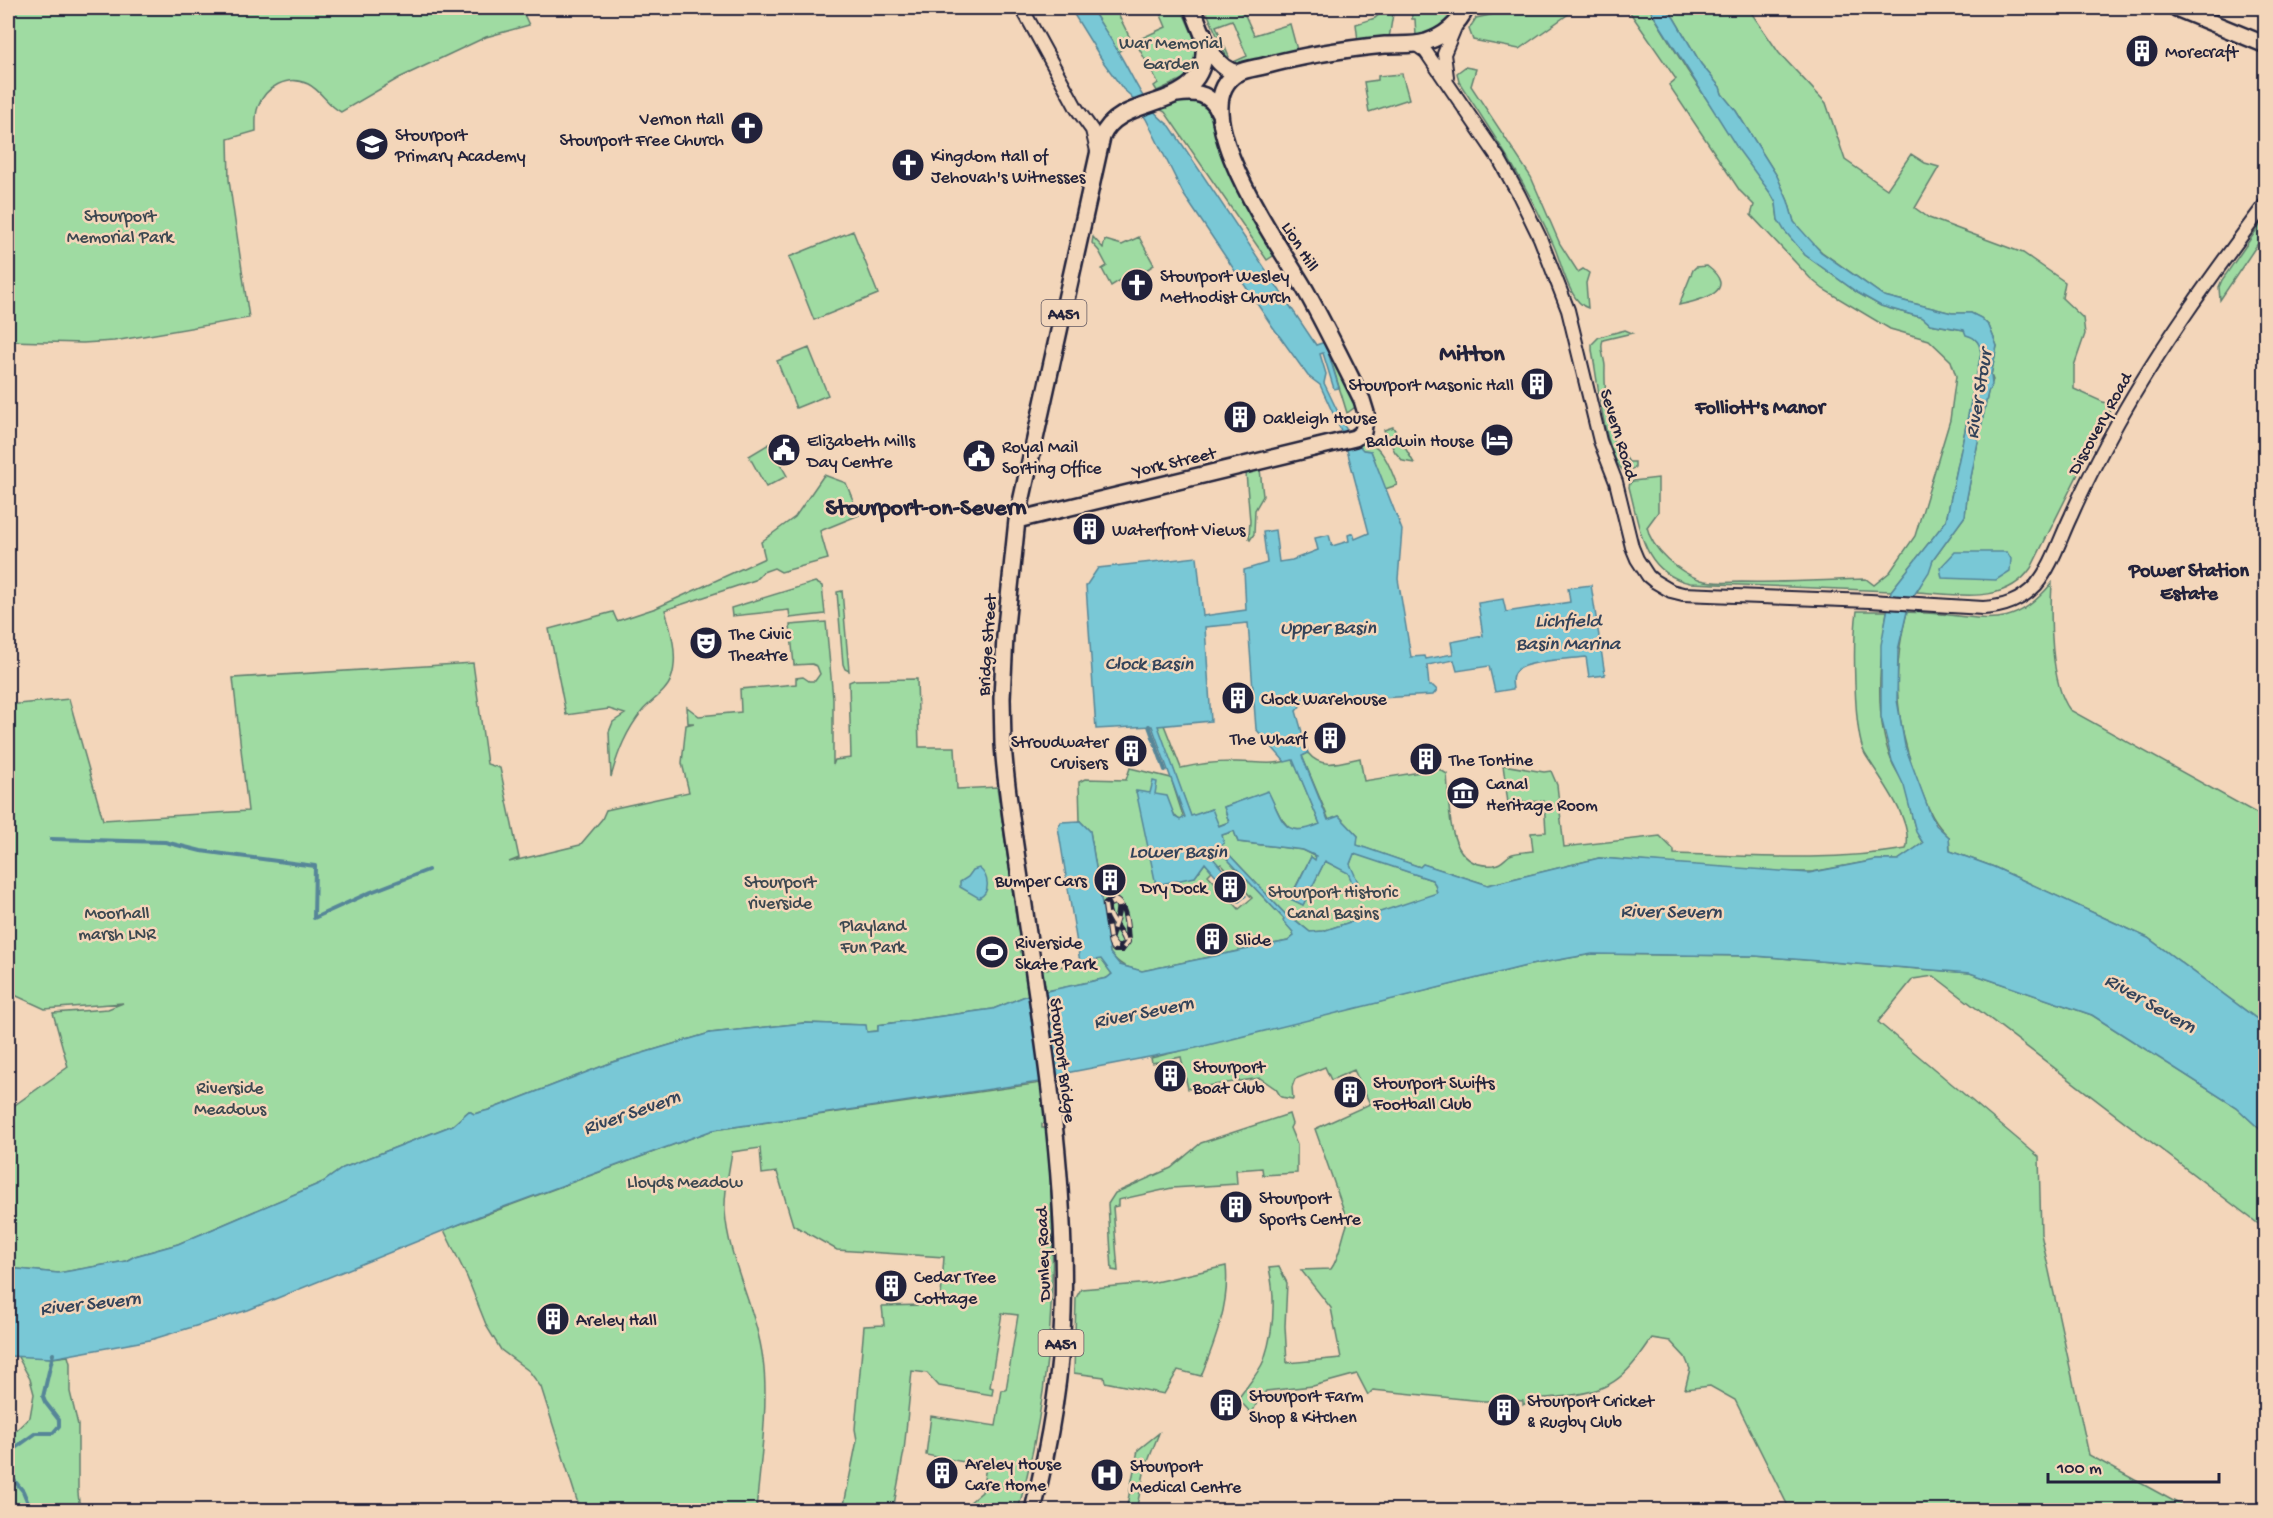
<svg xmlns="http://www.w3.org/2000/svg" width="2273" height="1518" viewBox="0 0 2273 1518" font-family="'Gochi Hand',sans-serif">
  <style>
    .green { fill: #9fdba2; stroke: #607e6e; stroke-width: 1.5 }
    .water { fill: #79c8d6; stroke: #568698; stroke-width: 1.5; fill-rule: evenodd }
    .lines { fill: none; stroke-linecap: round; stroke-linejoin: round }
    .stream { stroke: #568698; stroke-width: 4 }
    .tertiary-casing { stroke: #22223b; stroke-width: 16 }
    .primary-casing { stroke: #22223b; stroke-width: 20 }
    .tertiary { stroke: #f3d6ba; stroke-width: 12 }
    .primary { stroke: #f3d6ba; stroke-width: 15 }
    .rail-casing { stroke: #22223b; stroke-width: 6 }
    .rail { stroke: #f3d6ba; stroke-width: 4; stroke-dasharray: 11; stroke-linecap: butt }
    .labels { text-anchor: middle; stroke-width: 5; stroke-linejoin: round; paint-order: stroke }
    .shield { fill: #f3d6ba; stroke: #615861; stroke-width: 1.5 }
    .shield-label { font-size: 16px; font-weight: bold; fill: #22223b }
    .park-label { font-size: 18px; fill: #3b4750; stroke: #f3d6ba }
    .poi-label { font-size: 18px; fill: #22223b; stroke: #f3d6ba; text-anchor: start }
    .street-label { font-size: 18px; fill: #22223b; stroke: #f3d6ba }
    .water-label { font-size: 20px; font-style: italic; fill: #33435a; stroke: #f3d6ba }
    .neighbourhood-label { font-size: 20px; font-weight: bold; fill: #22223b; stroke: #f3d6ba }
    .district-label { font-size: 24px; font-weight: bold; fill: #22223b; stroke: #f3d6ba }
  </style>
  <rect width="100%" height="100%" fill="#f3d6ba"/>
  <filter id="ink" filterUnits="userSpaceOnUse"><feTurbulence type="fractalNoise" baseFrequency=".0167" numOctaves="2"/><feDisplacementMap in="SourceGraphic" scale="12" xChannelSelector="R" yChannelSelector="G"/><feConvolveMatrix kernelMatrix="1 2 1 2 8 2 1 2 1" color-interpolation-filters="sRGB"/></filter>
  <g filter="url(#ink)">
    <path class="green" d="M8,8h513l8,17 -43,12 -87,41 -58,34c-14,-7 -19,-21 -33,-28 -20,-10 -43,3 -50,23 -3,7 -2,16 -2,24l-28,8 1,41 20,138 -135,23 -31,2 -75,-2z
      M1091,8h29l-4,2 16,32 -14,10z
      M1158,8h23l15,34 1,16 -10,19 -30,14 -3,-5 4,-3 -23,-42 31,-14z
      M1205,8h39l-4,4 5,3 9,20 36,-11 7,26 -61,16 -5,-3 16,-7 -15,-36 -16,6 13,31 -2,1z
      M1383,8h11l-5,30 -31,3 -2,-17 19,-6 8,-7z
      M1411,8h48c-11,15 -23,25 -43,28l-1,-17h-3z
      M1522,8h55l-58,41 -46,-9 -4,-11 7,-11z
      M1627,8h22l38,62 84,124 5,9 2,17 27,35 53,38 23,13 42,12 7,6 34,6 12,10 4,5 1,9 -35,167 -55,70 -201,-8c-48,-11 -50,-55 -61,-96l1,-4 3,-2 25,-3v34l-11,15c5,24 32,45 54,53 13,4 28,2 41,2 41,1 83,-2 124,-3l8,6 16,-13 25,-36 35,-116 6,-44 -5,-15 -22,-21 -39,-11 -67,-40 -13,-11 -59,-63 3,-10 -14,-14 -71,-106 7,-6z
      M1665,8h83l31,45 47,50 19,57 42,29 24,-35 14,9 14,4 -24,41 14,10 94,35 42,29 -3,16 21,20 2,16 -11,32v23l38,17 -81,162c-26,38 -75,26 -114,24l16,-32 32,-44 2,-19 21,-105 5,-12 -2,-5 6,-29 -8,-20 -8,-8 -10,-5h-19l-68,-17 -62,-44 -14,-13 -14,-17 -6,-21 -11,-25 -41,-65 -14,-17 -2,-7 -19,-23 -27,-46z
      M1465,67l11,2 -5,17 60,91 29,67 18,28 5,-3 6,4 -3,10 2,25c-19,-6 -26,-44 -34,-62 -25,-59 -60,-111 -95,-164l-2,-9z
      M1402,74l7,25 -40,13 -5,-30 14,-2v-4z
      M1192,99l16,11 26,74 42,70 -9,6 -102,-148 -6,-3z
      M2265,218v15l-45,67 -1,-13 3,-7z
      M853,231l25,63 -64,26 -25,-63z
      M1093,237l10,11 2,-8 17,5 17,-8 15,28 -11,7 -3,-4 -29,18 -9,-17 5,-3 -8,-15 -7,-8z
      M1707,266c34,26 -7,34 -28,39l14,-35 3,-3z
      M1625,330l7,3 -29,7c-4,9 2,18 2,27 -1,29 4,56 11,83h7l1,5 5,7h6v6l-11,3c-19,-12 -27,-96 -32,-121v-6l7,-7z
      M809,348l19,47 -32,13 -19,-47z
      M1328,351h4l26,54 -11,8z
      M1393,427l21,36 -11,-2 -8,-9 -11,-22z
      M1367,442c17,5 24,28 30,43l-12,4 -14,-38 -8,-1 -7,-5z
      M769,444l18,32 -21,11 -17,-31z
      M1260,469l3,27 -8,14 -1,24 -4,6 -1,-1 1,-18 -4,-48z
      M824,475l22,8 13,32 -39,16 8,28 -47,13 -7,-4 -11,4 -8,8 -90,30c6,20 14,48 6,69 -4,12 -19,21 -28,31 -17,21 -25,42 -32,67l-2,-45 4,-10 12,-8 -16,-5 -43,6 -17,-86 64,-17 4,9 39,-13 109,-50 -4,-16 34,-25z
      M815,582l7,4 3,28 -35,4 -1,-8 -57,6 -1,-8z
      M2052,583c-2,32 -2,101 18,127l195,108v207l-117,-87 -154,-71 -44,-16 -1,-14c-16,-15 -20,-27 -28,-47 -25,-61 -31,-114 -14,-178 14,1 28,1 42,3 49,6 68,9 103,-32z
      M842,591l7,80 -4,-2 -2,-5 -6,-72z
      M1857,611h30c-7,48 -14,104 5,151 3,8 10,16 13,24 5,18 7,42 18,57l-25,17h-22l-64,12h-37l-176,-14 -111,27 -65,-21 -3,3 -64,-22 2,-9 -19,-20 -10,4 -27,-64 6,-3c13,17 33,9 52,5l4,23 75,-12 8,5c3,33 -2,96 47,91 8,-1 10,-6 16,-10 5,-3 16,-3 23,-4l-2,-18 15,-1 -2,-31 -36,2 -5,-38 41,7 7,-1 6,14 7,62 96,-11 14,14v4c77,2 155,8 232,-5 9,-27 -27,-72 -41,-95 -12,-22 -12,-116 -8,-143z
      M826,622l7,77v66l2,-5 16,-2 -2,-76 5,-2 63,-1 2,68h36l2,42 40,-2 31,208 -35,14 -115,16v6l-11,1 -2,-7 -61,-2 -94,10 -97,29 -124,48 -15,4 -5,-3 -16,14 -110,43 -20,14 -145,62 -43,12 -9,5 -68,12 -50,-5v-158l60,-43 -15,-54 55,-4 15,-6 -78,6 -37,-17v-287l61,-6 34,121 145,-9 -15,-133 240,-15 14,101 13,4 19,90 -10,4 71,-17 22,-26 4,-9 83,-18 -7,-29 4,-38 8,-2h-6l-1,-16 12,9 42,-4 -1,-23 56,-5v-6l7,-1 6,4h6l5,-7 -3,-8 -5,-2 -18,1 -4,-40z
      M1157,725h7l17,43c17,-4 34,-6 51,-6 21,-1 41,5 61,-3l27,65 -14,6 -16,-1 -9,-11 -13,-26 -44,15 5,15 -11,4 -7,-17 -20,8z
      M1130,768l41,10 13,41 -4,1c-6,-3 -5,-6 -9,-11 -9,-10 -22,-16 -35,-17l59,85 10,-14 7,8 -4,4 31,34 13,-11 -31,-34 -3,2 -7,-10 7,-7 67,71 -1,1 9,11 1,4 -6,5 -146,30c-16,-4 -22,-5 -32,-18l-20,-122 -10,-10 -1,-39 6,-3 41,1z
      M1234,831l4,11 65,8 14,7 -2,3 -4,-3 -21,41 13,7 22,-44 24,12 11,27 -10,-36 4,-11 78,27 3,4 2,10 -114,37 -13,1 -19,-16 -3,1 -67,-71 1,-11z
      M1592,954l163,2 215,17 122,42 144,92 29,27v95l-331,-253 -21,3 -35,43 161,135 2,77 48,221 101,55h-400l-55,-110 -25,-14 -25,3 5,-20 -5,-12 -15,-16 -18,-3c-29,43 -41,53 -93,59 -13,1 -26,1 -36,8v-4l-24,-2 -1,2h-15l-110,-11 -5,5 -11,-21 -44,12 -47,5 -9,11 -5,12 -14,-15c8,-12 21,-26 26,-39 10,-30 12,-61 5,-92l10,-1 8,16 -2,43 2,37 54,-5 -10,-50 -30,-38 30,-1c9,-12 11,-32 17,-47l-33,-93 55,-25 -16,-34 -23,10 -6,-13 -30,12 -3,8 1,12 -12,-2 -5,-8 -16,-11 -72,11 -7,-32 -29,6 -1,-5 379,-93z
      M1101,959l11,15 -5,4 -63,14 -3,-22z
      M1041,1083l4,40 -3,1v4h4l1,10c12,126 6,250 -29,372h-88v-1l33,-1 19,-16 4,-26 -60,-11 5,-39 65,10 6,-36h4l12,-75 -16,-2 -12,74 3,1 -1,7 -53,-9 -12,-13 -15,-2 -8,80 -11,59h-50l14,-70 -2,-11 9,-103 20,-1 -2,-19 42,-1 17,-8 3,-40 -107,-7 -44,-25 -16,-53 -15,2 -2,-26 -28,4c-3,19 -8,40 -7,59 3,50 32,98 38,149 6,44 -3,106 -7,150h-176l-39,-123 -12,-16 -28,-21 -14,-23 -20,-50 -23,-47 269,-100z
      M1289,1114l3,10 -2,4 7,17v28l-34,2 -1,-7 -26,2 1,14 -65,4 -54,12v6l-5,1 5,64 -6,-1 -4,-66 7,-11 56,-25 30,-25z
      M1226,1266c4,37 -11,76 -25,110l-23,-6 -14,24 -59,-12 -1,-5 -30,-4 2,-75 5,-9 70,-6z
      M17,1355l35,3 16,-2 2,7v29l8,33v68l2,17h-69l-3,-4v-68l22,-21 4,-23 -4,-15z
      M1159,1433l-14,36 -9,41h-10l12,-60z"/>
    <path class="water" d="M1070,8h21c9,15 20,31 29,47 16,27 24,52 50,71l146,219 9,-3 14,46 -5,1 -11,-36 -3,1 6,20 -2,9 24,50 15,17 8,1 31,79 -4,49 13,78 14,-1 1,3 27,-5 -2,-12 32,-6 -5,-33 25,-4 3,13 64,-10 -2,-14 23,-3 14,90 -16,2 -3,-20c-14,2 -63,4 -70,14 -5,5 -4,11 -3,18l-18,3 -6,-26 -32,5 -3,-11 -27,5 2,21h4l4,4 -4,5 -126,7 -6,3 -5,6 12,42 -6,3 26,64 11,-4 19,20 -1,9 63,22 3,-3 65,21 111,-27 210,15 67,-13h22l25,-17 -7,-11 -12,-46 -12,-25 -11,-44v-72l10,-54 55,-70 35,-167c-1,-11 -4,-16 -15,-19l-2,-5 -34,-6 -7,-6 -42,-12 -23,-13 -53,-38 -21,-25 -6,-10 -2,-17 -5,-9 -33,-45 -89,-141h16l9,10 27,46 19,23 2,7 14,17 41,65 11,25 6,21 27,30 63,44 68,17h19l10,5 8,8 8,20 -6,29 1,10 -4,7 -21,105 -2,19 -32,44 -4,12 -20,31 -11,47 -1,50 8,46 25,67 6,12 13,12 1,14 44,16 154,71 117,87v109l-29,-27 -144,-92 -122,-42 -215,-17 -163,-2 -62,11 -334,83 -130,25 -20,8 -333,49 -231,85 -234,95 -98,30 -98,18 -44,-2v-88l50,5 68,-12 9,-5 43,-12 145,-62 20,-14 110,-43 16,-14 5,3 15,-4 124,-48 97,-29 94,-10 62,2 1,7 11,-1v-6l115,-16 35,-14 79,-17 5,-4 -11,-15 -21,3 -22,-135 3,-5 19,-1 10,10 20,122 10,12 22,6 146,-30 6,-5 -1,-4 -10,-11 1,-2 -66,-70 -7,7 35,40 -7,6 -34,-39 -10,14 -39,8 -20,-94 14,2 3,-12 4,1 -2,12 12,2 8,21 5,3 5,-3 -33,-91 -56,3 -10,-143 12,-18 99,-11 6,59 43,-6 -2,-40 23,-7 -4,-31 12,-2 4,32 13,-2 26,-10 -3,-12 14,-3 3,11 17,-5 -1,-6 5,-2 2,6 14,-6 -26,-98 -23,-50 -12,-9 -38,-53 -86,-128 -38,-76 -15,-23 -8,-7 -19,-26zM1248,623l8,106 29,33 8,-2 27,64c-37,16 -37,-3 -52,-33l-44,16 5,15 -10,4 -7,-17 -21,7 -33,-90 53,-5 -6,-94zM1234,831l4,11 65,8 13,6 -1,4 -4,-3 -21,42 13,6 22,-44 23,12 12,27 5,-2 -15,-34 4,-10 78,26 3,4 2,9 -114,38 -13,1 -20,-16h-3l-66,-70 3,-3 -2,-8z
      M1955,552h52l4,7 -1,12 -14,9 -54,-2 -2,-10z
      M979,868c10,8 12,24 0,30l-19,-11v-5l8,-5 5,-7z"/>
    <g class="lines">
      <path class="stream" d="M1149,726l16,44
        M51,839l114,3 36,9 114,15 -1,52 57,-26 57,-22
        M8,1453l28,-20h17l6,-7v-6l-14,-18 -2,-5 10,-43
        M8,1473l15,18 5,12 7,7"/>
      <g class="tertiary-casing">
        <path id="tertiary" d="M1022,8l55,101 15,21 5,21
          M1415,44l11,8 73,107 20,36 21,43 28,72 32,131 16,41 16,65 5,12 11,17 6,5 17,10 12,3 187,7 113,7c21,-1 38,-7 53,-23 16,-19 24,-46 35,-69 14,-32 30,-63 47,-94 43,-77 95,-148 148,-219
          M1447,77l-3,-23 12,-29"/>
      </g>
      <g class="primary-casing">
        <path id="primary" d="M1192,8c10,21 19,62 47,65
          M2176,8l90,37
          M1177,94c18,-3 34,-1 42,18
          M1017,520l338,-82 8,-6 3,-19 -4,-13c-18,-36 -36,-73 -56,-109 -21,-38 -128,-184 -68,-218 7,-4 18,-5 26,-7 40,-11 80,-17 121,-21 14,-1 28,1 41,-3 18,-6 32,-17 40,-34
          M1033,1510c16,-64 28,-131 30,-197 4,-131 -18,-264 -37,-393 -8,-59 -19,-117 -23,-176l-1,-46 3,-62 12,-116 85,-383c20,-49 115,-19 101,-104"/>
      </g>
      <use href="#tertiary" class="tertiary"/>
      <use href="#primary" class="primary"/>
      <g class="rail-casing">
        <path id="rail" d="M1110,939l6,8h5l4,-4c-3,-14 -19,-23 -17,-38l6,-3 4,3c2,9 -5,23 -7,32 -2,5 0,10 4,13h7l6,-8c-1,-14 -1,-43 -18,-43l-5,6 5,34"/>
      </g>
      <use href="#rail" class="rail"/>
    </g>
  </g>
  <defs>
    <g id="building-disc" transform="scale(1.725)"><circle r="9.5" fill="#22223b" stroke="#f3d6ba"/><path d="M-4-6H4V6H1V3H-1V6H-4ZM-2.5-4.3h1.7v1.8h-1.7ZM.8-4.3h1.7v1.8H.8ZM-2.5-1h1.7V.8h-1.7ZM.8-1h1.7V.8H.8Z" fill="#fff"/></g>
    <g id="church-disc" transform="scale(1.725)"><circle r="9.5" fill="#22223b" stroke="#f3d6ba"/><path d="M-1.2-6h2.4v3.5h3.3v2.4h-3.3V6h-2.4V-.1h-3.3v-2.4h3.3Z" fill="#fff"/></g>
    <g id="school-disc" transform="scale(1.725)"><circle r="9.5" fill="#22223b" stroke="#f3d6ba"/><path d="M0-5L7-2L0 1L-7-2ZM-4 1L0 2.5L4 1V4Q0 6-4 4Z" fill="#fff"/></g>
    <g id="hotel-disc" transform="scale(1.725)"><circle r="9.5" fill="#22223b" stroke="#f3d6ba"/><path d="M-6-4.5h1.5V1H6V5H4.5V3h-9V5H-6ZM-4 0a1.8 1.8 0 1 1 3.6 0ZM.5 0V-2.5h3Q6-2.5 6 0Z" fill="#fff"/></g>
    <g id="civic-disc" transform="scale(1.725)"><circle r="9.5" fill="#22223b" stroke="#f3d6ba"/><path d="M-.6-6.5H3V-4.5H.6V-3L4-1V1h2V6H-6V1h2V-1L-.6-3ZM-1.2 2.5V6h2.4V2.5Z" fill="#fff"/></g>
    <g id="theatre-disc" transform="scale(1.725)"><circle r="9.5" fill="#22223b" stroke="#f3d6ba"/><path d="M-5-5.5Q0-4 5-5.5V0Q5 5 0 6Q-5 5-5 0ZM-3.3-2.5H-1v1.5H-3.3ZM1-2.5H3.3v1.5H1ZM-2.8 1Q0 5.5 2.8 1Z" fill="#fff"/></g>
    <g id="museum-disc" transform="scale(1.725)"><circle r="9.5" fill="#22223b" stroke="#f3d6ba"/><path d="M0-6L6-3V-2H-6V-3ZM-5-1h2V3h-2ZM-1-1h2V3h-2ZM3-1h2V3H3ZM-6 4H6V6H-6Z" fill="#fff"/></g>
    <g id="stadium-disc" transform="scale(1.725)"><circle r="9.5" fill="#22223b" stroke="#f3d6ba"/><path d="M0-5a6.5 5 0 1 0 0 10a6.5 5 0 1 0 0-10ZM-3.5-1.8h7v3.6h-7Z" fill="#fff"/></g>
    <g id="hospital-disc" transform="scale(1.725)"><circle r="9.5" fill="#22223b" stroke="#f3d6ba"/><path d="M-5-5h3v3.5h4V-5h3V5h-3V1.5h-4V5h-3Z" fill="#fff"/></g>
  </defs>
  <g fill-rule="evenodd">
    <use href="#building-disc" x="2142" y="51"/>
    <use href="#church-disc" x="747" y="128"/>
    <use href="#school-disc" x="372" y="144"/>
    <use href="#church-disc" x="908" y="165"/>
    <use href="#church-disc" x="1137" y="285"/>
    <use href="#building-disc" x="1537" y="384"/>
    <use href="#building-disc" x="1240" y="417"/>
    <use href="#hotel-disc" x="1497" y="440"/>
    <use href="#civic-disc" x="784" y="450"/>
    <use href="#civic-disc" x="979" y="456"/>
    <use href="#building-disc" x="1089" y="529"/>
    <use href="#theatre-disc" x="706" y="643"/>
    <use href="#building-disc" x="1238" y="698"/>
    <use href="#building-disc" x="1330" y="738"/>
    <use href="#building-disc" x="1131" y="751"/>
    <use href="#building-disc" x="1426" y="759"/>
    <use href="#museum-disc" x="1463" y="793"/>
    <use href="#building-disc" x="1110" y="880"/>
    <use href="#building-disc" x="1230" y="887"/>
    <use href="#building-disc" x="1212" y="939"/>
    <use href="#stadium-disc" x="992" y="952"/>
    <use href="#building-disc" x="1170" y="1076"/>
    <use href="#building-disc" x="1350" y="1092"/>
    <use href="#building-disc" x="1236" y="1207"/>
    <use href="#building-disc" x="891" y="1286"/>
    <use href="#building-disc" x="553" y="1319"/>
    <use href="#building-disc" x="1226" y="1405"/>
    <use href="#building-disc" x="1504" y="1410"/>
    <use href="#building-disc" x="942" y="1473"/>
    <use href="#hospital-disc" x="1107" y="1475"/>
  </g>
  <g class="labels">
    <g class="shield">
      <rect x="1041.5" y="300" width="45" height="26" rx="4.5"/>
      <rect x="1038.5" y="1330" width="45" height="26" rx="4.5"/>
    </g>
    <g class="shield-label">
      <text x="1064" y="319">A451</text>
      <text x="1061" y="1349">A451</text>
    </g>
    <g class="park-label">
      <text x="1171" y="48">War Memorial<tspan x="1171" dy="21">Garden</tspan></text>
      <text x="120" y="221">Stourport<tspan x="120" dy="21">Memorial Park</tspan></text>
      <text x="780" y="887">Stourport<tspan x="780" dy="21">riverside</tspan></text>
      <text x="1333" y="897">Stourport Historic<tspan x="1333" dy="21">Canal Basins</tspan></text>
      <text x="117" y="918">Moorhall<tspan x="117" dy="21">marsh LNR</tspan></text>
      <text x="873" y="931">Playland<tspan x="873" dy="21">Fun Park</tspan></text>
      <text x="230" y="1093">Riverside<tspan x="230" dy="21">Meadows</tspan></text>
      <text x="685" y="1187">Lloyds Meadow</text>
    </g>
    <g class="poi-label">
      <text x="2165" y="57">Morecraft</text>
      <text x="724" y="124" text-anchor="end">Vernon Hall<tspan x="724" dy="21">Stourport Free Church</tspan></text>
      <text x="395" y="140">Stourport<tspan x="395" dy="21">Primary Academy</tspan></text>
      <text x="931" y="161">Kingdom Hall of<tspan x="931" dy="21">Jehovah's Witnesses</tspan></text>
      <text x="1160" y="281">Stourport Wesley<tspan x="1160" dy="21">Methodist Church</tspan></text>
      <text x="1514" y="390" text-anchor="end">Stourport Masonic Hall</text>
      <text x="1263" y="423">Oakleigh House</text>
      <text x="807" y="446">Elizabeth Mills<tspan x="807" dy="21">Day Centre</tspan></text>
      <text x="1474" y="446" text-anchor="end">Baldwin House</text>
      <text x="1002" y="452">Royal Mail<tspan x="1002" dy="21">Sorting Office</tspan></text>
      <text x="1112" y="535">Waterfront Views</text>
      <text x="729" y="639">The Civic<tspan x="729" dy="21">Theatre</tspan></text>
      <text x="1261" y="704">Clock Warehouse</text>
      <text x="1307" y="744" text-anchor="end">The Wharf</text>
      <text x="1108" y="747" text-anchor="end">Stroudwater<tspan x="1108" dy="21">Cruisers</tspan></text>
      <text x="1449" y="765">The Tontine</text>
      <text x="1486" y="789">Canal<tspan x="1486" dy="21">Heritage Room</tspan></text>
      <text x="1087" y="886" text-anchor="end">Bumper Cars</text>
      <text x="1207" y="893" text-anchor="end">Dry Dock</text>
      <text x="1235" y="945">Slide</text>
      <text x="1015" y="948">Riverside<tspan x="1015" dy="21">Skate Park</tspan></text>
      <text x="1193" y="1072">Stourport<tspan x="1193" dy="21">Boat Club</tspan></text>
      <text x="1373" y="1088">Stourport Swifts<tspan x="1373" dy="21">Football Club</tspan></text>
      <text x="1259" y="1203">Stourport<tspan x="1259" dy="21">Sports Centre</tspan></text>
      <text x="914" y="1282">Cedar Tree<tspan x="914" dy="21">Cottage</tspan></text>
      <text x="576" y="1325">Areley Hall</text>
      <text x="1249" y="1401">Stourport Farm<tspan x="1249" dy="21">Shop &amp; Kitchen</tspan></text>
      <text x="1527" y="1406">Stourport Cricket<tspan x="1527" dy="21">&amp; Rugby Club</tspan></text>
      <text x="965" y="1469">Areley House<tspan x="965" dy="21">Care Home</tspan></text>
      <text x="1130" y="1471">Stourport<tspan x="1130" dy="21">Medical Centre</tspan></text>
    </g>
    <g class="street-label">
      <text transform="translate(1301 246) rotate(58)" y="6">Lion Hill</text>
      <text transform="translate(2099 423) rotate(-61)" y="6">Discovery Road</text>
      <text transform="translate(1620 434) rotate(73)" y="6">Severn Road</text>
      <text transform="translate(1174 461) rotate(-13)" y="6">York Street</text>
      <text transform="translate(986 645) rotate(-86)" y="6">Bridge Street</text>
      <text transform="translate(1064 1060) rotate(83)" y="6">Stourport Bridge</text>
      <text transform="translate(1042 1254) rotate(-92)" y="6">Dunley Road</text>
    </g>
    <g class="water-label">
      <text transform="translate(1977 394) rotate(-81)" y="7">River Stour</text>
      <text x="1568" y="626">Lichfield<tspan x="1568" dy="23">Basin Marina</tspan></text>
      <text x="1328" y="633">Upper Basin</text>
      <text x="1149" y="669">Clock Basin</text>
      <text x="1178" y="857">Lower Basin</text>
      <text transform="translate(1671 910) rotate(1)" y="7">River Severn</text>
      <text transform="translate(2151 1002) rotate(30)" y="7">River Severn</text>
      <text transform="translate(1143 1011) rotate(-11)" y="7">River Severn</text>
      <text transform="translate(631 1111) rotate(-19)" y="7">River Severn</text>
      <text transform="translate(90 1302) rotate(-6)" y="7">River Severn</text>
    </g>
    <g class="neighbourhood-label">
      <text x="1760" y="413">Folliott's Manor</text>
      <text x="2189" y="576">Power Station<tspan x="2189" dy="23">Estate</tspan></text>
    </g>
    <g class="district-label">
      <text x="1472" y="360">Mitton</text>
      <text x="926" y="514">Stourport-on-Severn</text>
    </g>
  </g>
  <rect width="2273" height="1518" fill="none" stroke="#f3d6ba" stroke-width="30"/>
  <rect x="15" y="15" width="2243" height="1488" fill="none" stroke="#22223b" stroke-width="2" filter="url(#ink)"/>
  <path d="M2048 1473v9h171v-9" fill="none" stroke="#22223b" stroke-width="3"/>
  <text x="2057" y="1473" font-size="18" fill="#22223b" stroke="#f3d6ba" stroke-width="4.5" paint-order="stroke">100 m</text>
</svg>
